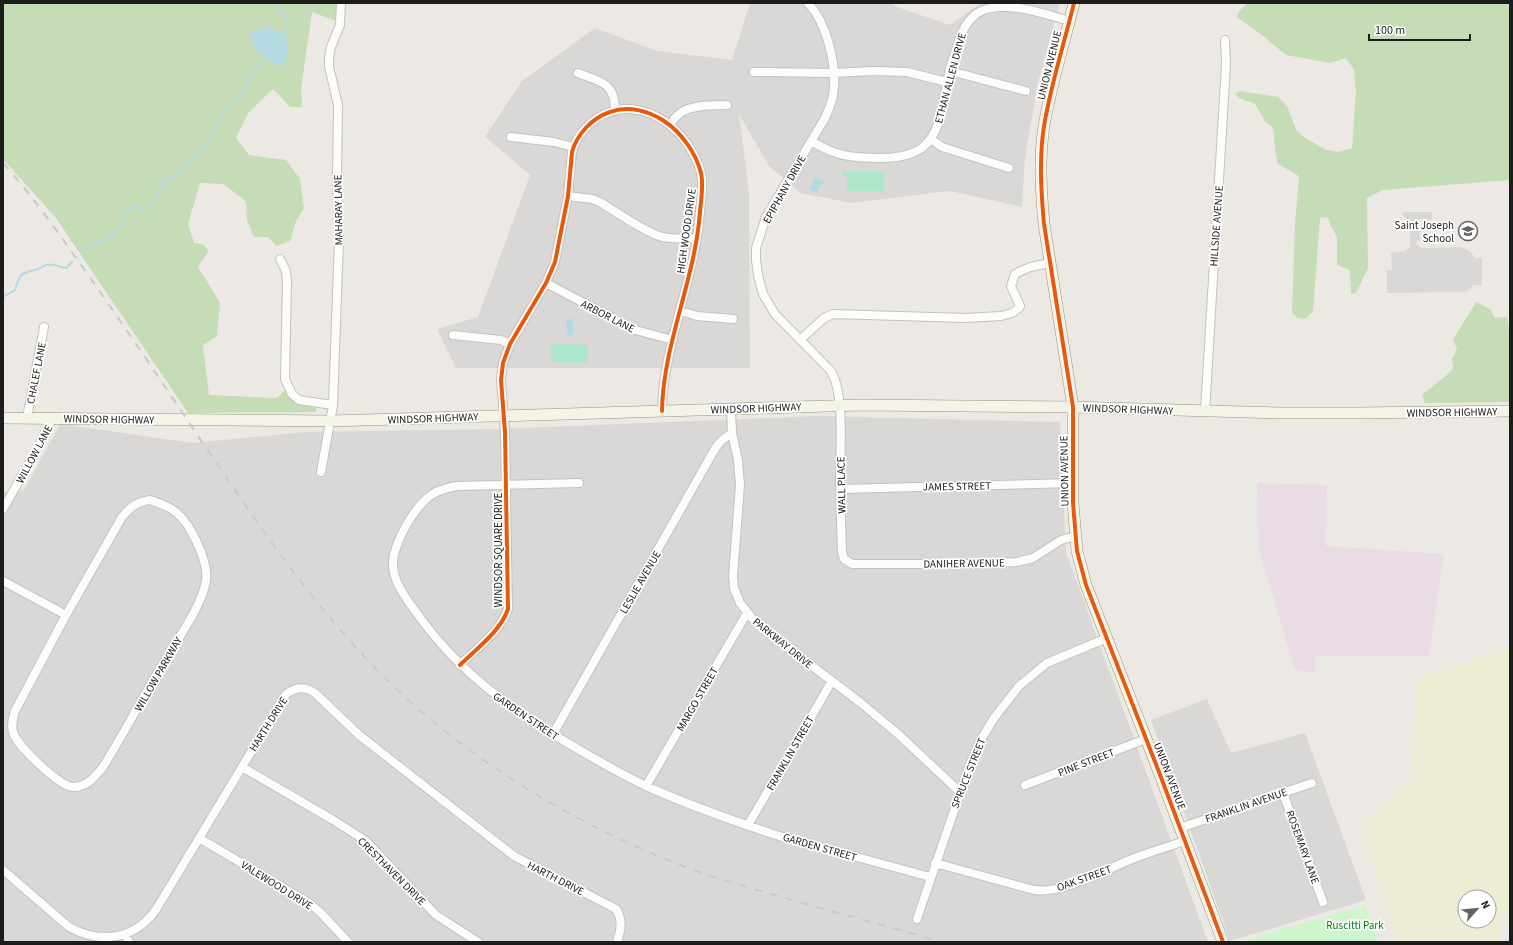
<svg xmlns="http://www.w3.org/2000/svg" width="1513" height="945" viewBox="0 0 1513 945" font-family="'Source Sans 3',sans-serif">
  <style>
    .residential { fill: #dad8d6 }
    .industrial { fill: #eadce5 }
    .farmland { fill: #ededd6; fill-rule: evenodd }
    .forest { fill: #c5dcb6 }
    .park { fill: #cff5cf }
    .pitch { fill: #ace7cc }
    .water { fill: #b5d9e2 }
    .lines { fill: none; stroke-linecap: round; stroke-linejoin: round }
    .stream { stroke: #b5d9e2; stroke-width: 2 }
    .street-casing { stroke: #c4c2c0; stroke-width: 10 }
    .secondary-casing { stroke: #94957c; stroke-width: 12 }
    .street { stroke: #fcfcfb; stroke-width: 8 }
    .secondary { stroke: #f3f3e8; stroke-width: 11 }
    .rail { stroke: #c9c9c8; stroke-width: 2; stroke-dasharray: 8 8; stroke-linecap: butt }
    .cycleway-casing { stroke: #fff; stroke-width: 6 }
    .cycleway { stroke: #e8590c; stroke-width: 4 }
    .labels { text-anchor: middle; stroke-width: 3.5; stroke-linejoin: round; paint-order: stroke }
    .street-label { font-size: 11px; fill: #1c1c1c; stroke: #fff }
    .poi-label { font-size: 11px; fill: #1c1c1c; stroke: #fff; text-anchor: end }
    .park-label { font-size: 11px; fill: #02820b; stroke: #fff }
  </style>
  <rect width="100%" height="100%" fill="#ece9e4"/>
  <path class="residential" d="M750,3h141l6,4 53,18 31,-22h79l-23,83 -12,72 -3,49 -72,-16 -98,12 -52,-10 -31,-27 -30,-52 10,78 1,176h-294l-19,-39 41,-12 52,-142 -45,-38 37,-56 73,-53 62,23 75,9z
    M1403,212h29v8l-12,-1 -4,3 -1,5h4l1,13 -3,1 -1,3 5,4 40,-1 9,4 5,7h7v27h-8l-5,5 -6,2 -76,1v-23h5l-1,-18 14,-1 5,-4v-25l-7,-6z
    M818,416l242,6 6,130 142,390h-1205v-450l21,-2 36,-66 133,19 112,-11 190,-3z
    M1207,699l24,54 74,-20 61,167 -136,41 -79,-221z"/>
  <path class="industrial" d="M1257,483l70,2 -1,61 118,8 -15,102h-114v16l-20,-1 -37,-125z"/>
  <path class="farmland" d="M1510,647v265l-8,1 -4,29h-100l-39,-120 24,-16 28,-29 5,-98zM1465,897h24v24h-24z"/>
  <path class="forest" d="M3,3h336l-3,18 -24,-9 -11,77 1,18h-12l-17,-18 -24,23 -13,26 13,17 37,5 14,19 4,29 -8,13 -6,20 -14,5 -8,-9h-14l-7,-17 -1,-18 -22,-18 -24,-1 -12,41 6,19 9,1 6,7 -11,16 22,36 -3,33 -14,9 6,50 68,3 8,-8 11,12 20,6v4l-128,1 -132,-195 -53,-59z
    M1247,3h263v177l-127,10 -16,8 1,70 -12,25 -5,1 -1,-24 -13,-5v-27l-10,-21 -7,1 -7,93 -7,8 -9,-1 -5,-6 3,-89 4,-46c-6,-7 -15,-8 -22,-14l-4,-35 -8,-7 -10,-17 -16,-6 -4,-4 5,-3 38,6 9,9 9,23 8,8 22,13 12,2 14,-4 4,-56 -2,-22 -8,-12 -16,5 -44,-8 -27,-22 -22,-16 2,-5z
    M1476,302l14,7 5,9 12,-1 3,18v67l-85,1 -3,-8 27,-22 4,-5 -1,-9 5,-10 -4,-9 4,-7z"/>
  <path class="park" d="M1365,905l14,37h-139z"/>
  <path class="pitch" d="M842,172h43l-1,19h-37v-14l-5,-1z
    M551,344l37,1v18l-37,-1z"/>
  <path class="water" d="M269,26l11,6 9,12 -3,17 -8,5 -20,-13 -9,-19z
    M815,177l9,4 -1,3h-2l-4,9 -8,-3z
    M566,319h7v16h-6z"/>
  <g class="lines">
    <path class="stream" d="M278,3l1,3 9,16 -3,16
      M85,250l9,-7 14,-4 15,-13 2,-11 8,-10 10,5 12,-7 6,-20 15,-8 15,-14 22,-26 4,-13 13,-18 13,-10 2,-8 18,-30
      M3,297l12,-7c6,-19 5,-16 23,-21 3,-1 6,-4 9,-4 7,-2 12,2 19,3l6,-6"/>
    <g class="street-casing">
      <path id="street" d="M808,3c19,20 30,65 25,92 -1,8 -5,16 -8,23l-59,99 -10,31v12l2,15 5,19 12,20 55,56c15,20 10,82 10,109 1,24 1,49 2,73l2,7 8,5h120l45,-2 16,-4 28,-18 14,-4
        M950,71l76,20
        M754,72l80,1 40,-2 33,1 40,10
        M578,73c22,9 37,9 37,37
        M670,125c2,-3 5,-8 8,-10 11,-11 34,-9 49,-10
        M511,137l43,5 19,5
        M931,139l11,8 67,21
        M811,141c25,15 40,17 69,17 16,0 37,-2 48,-16 14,-16 17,-48 21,-69 2,-9 5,-17 8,-26 4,-14 10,-29 24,-36 26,-11 63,3 89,10
        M568,196l24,3 8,3c19,12 38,26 59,34 12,4 26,2 38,2
        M280,259l6,12 1,10 -2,98 7,15 7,6 34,5
        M546,283l89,47 38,10
        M681,311l16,5 36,3
        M453,335l48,5 9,4
        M800,340l24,-22 9,-4 133,4 35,-2 11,-3 7,-5 1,-2 -9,-20 4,-12 15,-7 20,-4
        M731,409l1,24 6,27 2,25 -7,91 1,12 6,15 12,15 31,26 78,59 37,31 62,58
        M1205,411l21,-347 -1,-24
        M27,418l17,-91
        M321,472l12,-67 6,-165 -2,-60 1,-75 -9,-38v-9l2,-11 9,-22 1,-22
        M579,483l-123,3c-9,2 -18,4 -25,9 -15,11 -29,35 -35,53 -11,27 10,50 25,71 39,53 89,90 145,123 27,16 53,31 80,44 40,18 82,33 124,47 14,5 29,8 43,12 39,11 78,21 117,32
        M841,489l232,-6
        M150,500c9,3 19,6 27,13 14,12 32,49 29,68 -5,27 -28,57 -42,81 -21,35 -40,71 -61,105 -8,10 -16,20 -30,20 -13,0 -57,-42 -60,-55 -2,-7 0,-14 2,-21l51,-96 56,-98c8,-10 15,-15 28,-17z
        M3,509l33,-58 16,-32
        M3,581l63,34
        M460,665c17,-17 40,-33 48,-56l-3,-177 -4,-52 2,-17 7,-19 36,-61 9,-21 13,-66 4,-44c5,-18 20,-34 38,-40 18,-7 39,-1 54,9 17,11 32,32 37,52 3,12 0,26 -1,39 -5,68 -37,132 -38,199
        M553,734l163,-287 6,-7 10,-7
        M242,767l91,53 33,21 70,74 42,27
        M1025,785l121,-46
        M646,786l101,-173
        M1283,793l40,109
        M748,825l84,-144
        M1180,828l132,-45
        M199,838l110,65 11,9 28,30
        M935,863l99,27c28,4 71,-20 98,-31 18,-7 35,-12 53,-18
        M3,870l66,57c33,18 67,12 88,-19l129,-214c11,-7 18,-8 29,-1l44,42 155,121 102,53c7,11 5,21 1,33
        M917,919l53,-155 12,-26 12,-20 25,-32 28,-23 60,-25
        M125,934l4,8"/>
    </g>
    <g class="secondary-casing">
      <path id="secondary" d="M1074,3c-10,41 -23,81 -30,123 -5,32 -3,65 0,98l29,183v96l4,48 9,34 73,187 64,170
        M3,418l328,3 531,-16 211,2 208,6h77l152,-2"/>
    </g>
    <use href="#street" class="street"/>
    <use href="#secondary" class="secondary"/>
    <path class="rail" d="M3,163c30,33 55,70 81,106 54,76 105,155 158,231 36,53 74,104 117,151 90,98 207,171 332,218 32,12 65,20 97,30 51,14 102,28 153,43"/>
    <g class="cycleway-casing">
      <path id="cycleway" d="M1074,3c-10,41 -23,81 -30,123 -5,32 -3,65 0,98l29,183v96l4,48 9,34 73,187 64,170
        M460,665c17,-17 40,-33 48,-56l-3,-177 -4,-52 2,-17 7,-19 36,-61 9,-21 13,-66 4,-44c5,-18 20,-34 38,-40 18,-7 39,-1 54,9 17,11 32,32 37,52 3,12 0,26 -1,39 -5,68 -37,132 -38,199"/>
    </g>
    <use href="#cycleway" class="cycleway"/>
  </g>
  <defs>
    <g id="school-ring" transform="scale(1)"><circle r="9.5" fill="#fff" stroke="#656462" stroke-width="1.5"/><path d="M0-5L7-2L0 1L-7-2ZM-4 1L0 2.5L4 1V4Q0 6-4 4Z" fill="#656462"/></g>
  </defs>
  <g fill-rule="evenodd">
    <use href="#school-ring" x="1468" y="231"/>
  </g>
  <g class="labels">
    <g class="street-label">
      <text transform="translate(1049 65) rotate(-76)" y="4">UNION AVENUE</text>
      <text transform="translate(950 78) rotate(-75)" y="4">ETHAN ALLEN DRIVE</text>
      <text transform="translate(784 189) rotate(-61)" y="4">EPIPHANY DRIVE</text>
      <text transform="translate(338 210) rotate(-91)" y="4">MAHARAY LANE</text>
      <text transform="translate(1216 226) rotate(-86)" y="4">HILLSIDE AVENUE</text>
      <text transform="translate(686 231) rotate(-82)" y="4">HIGH WOOD DRIVE</text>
      <text transform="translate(608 316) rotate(27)" y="4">ARBOR LANE</text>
      <text transform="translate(36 373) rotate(-79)" y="4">CHALEF LANE</text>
      <text transform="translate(756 408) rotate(-2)" y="4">WINDSOR HIGHWAY</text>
      <text transform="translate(1128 409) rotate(2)" y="4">WINDSOR HIGHWAY</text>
      <text transform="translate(1452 412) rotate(-1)" y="4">WINDSOR HIGHWAY</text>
      <text transform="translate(433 418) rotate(-2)" y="4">WINDSOR HIGHWAY</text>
      <text transform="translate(109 419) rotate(1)" y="4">WINDSOR HIGHWAY</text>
      <text transform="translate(34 454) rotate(-62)" y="4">WILLOW LANE</text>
      <text transform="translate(1064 471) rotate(-91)" y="4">UNION AVENUE</text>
      <text transform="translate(841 485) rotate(-91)" y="4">WALL PLACE</text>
      <text transform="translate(957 486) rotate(-1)" y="4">JAMES STREET</text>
      <text transform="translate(498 550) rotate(-90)" y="4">WINDSOR SQUARE DRIVE</text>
      <text transform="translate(964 563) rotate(-1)" y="4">DANIHER AVENUE</text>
      <text transform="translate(640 582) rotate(-60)" y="4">LESLIE AVENUE</text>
      <text transform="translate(783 643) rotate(39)" y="4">PARKWAY DRIVE</text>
      <text transform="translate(158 674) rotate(-60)" y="4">WILLOW PARKWAY</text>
      <text transform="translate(697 699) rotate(-60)" y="4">MARGO STREET</text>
      <text transform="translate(526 716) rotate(34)" y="4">GARDEN STREET</text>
      <text transform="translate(268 724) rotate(-58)" y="4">HARTH DRIVE</text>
      <text transform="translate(790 753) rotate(-60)" y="4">FRANKLIN STREET</text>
      <text transform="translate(1086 762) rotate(-21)" y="4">PINE STREET</text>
      <text transform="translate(968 773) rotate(-68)" y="4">SPRUCE STREET</text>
      <text transform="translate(1170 776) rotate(69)" y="4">UNION AVENUE</text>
      <text transform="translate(1246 805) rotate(-19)" y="4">FRANKLIN AVENUE</text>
      <text transform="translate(820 847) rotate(16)" y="4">GARDEN STREET</text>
      <text transform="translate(1303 847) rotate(70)" y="4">ROSEMARY LANE</text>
      <text transform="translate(392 871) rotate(45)" y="4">CRESTHAVEN DRIVE</text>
      <text transform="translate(556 878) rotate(27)" y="4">HARTH DRIVE</text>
      <text transform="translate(1084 878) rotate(-20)" y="4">OAK STREET</text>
      <text transform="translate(277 885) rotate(32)" y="4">VALEWOOD DRIVE</text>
    </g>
    <g class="poi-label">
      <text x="1454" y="229">Saint Joseph<tspan x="1454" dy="13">School</tspan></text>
    </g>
    <g class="park-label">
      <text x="1355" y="929">Ruscitti Park</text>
    </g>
  </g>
  <rect width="1513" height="945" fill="none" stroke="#1c1c1c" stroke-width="8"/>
  <g transform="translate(1477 909) rotate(63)"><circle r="19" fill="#ffffff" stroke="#a4a4a4"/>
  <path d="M0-3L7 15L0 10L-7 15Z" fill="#656462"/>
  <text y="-6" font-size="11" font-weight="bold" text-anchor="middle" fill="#1c1c1c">N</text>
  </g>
  <path d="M1369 34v6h101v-6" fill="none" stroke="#1c1c1c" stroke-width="2"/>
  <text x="1375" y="34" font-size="12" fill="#1c1c1c" stroke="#ffffff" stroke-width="3" paint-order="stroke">100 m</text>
</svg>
